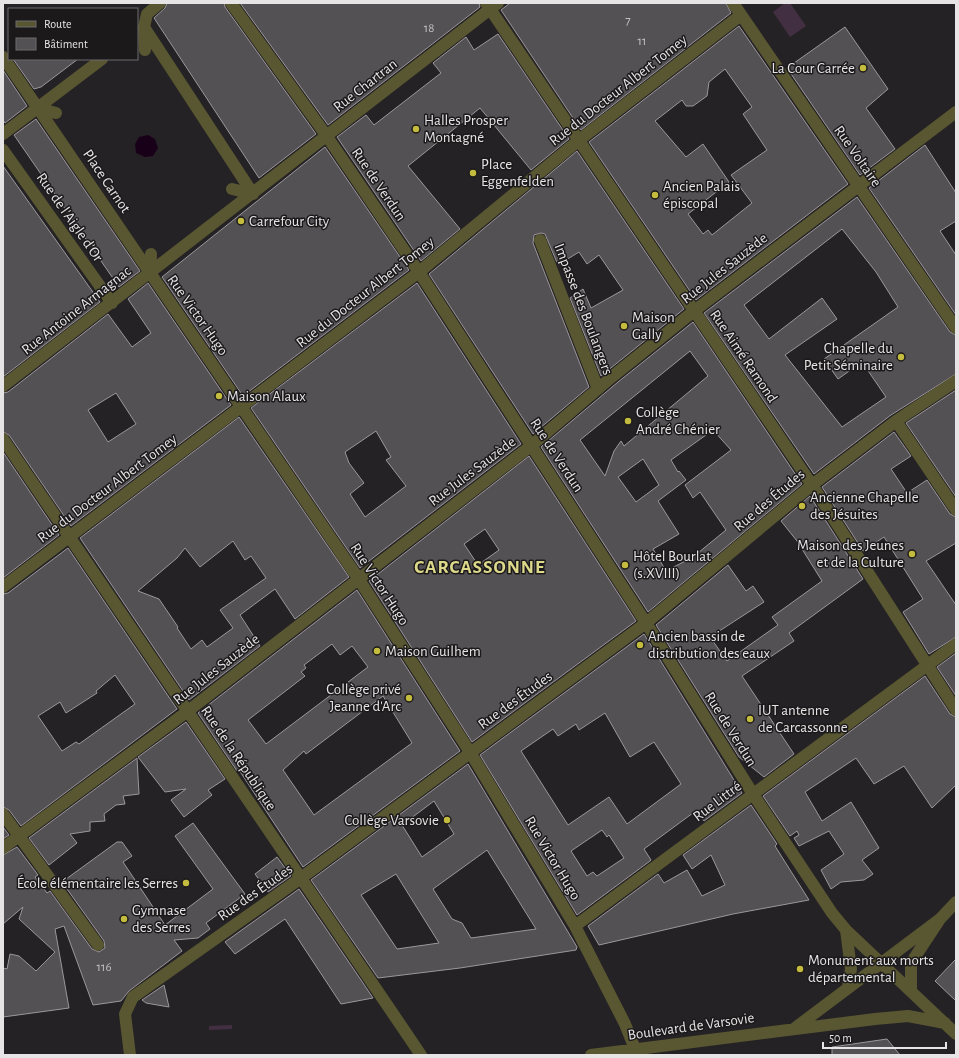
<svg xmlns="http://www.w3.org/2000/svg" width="959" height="1058" viewBox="0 0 959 1058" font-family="'Alegreya Sans',sans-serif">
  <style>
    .green { fill: #432f42 }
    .water { fill: #180019 }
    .building { fill: #545154; stroke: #9b979a; fill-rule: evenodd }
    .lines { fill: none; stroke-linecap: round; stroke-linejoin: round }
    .street { stroke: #595731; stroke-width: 12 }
    .poi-dot { fill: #c4bc3e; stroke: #1c191b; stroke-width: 1.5 }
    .labels { text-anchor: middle; stroke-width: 3; stroke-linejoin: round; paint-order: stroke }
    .number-label { font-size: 13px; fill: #c2bfc1 }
    .poi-label { font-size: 15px; fill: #e6e4e5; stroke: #1c191b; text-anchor: start }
    .street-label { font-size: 15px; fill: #e6e4e5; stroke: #1c191b }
    .district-label { font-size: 19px; font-weight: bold; letter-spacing: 1px; fill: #ddd98a; stroke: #1c191b }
  </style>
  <rect width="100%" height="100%" fill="#252225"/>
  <path class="green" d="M785,3h5l16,23 -16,11 -17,-25z
    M232,1025v4l-23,1v-4z"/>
  <path class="water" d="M148,135l7,4 3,9 -5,8 -8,1 -9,-4 -1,-9 4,-7z"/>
  <path class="building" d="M167,3h57l1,4 91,127 -57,44 -105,-160 11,-10z
    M240,3h239l1,4 -152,118z
    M510,3h216l5,10 -150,117 -80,-120z
    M739,26l109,158 -152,116 -107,-158zM725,69l27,38 -9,7 24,36 -36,25 21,28 -40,32 -4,-5 -5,4 -15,-20 41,-32 -26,-38 -17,13 -31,-36 27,-21 4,6h7l14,-10 2,-14z
    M845,27l43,62 -22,19 29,41 -35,26 -73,-107z
    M498,34l71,105 -38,31 -51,-62 -72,58 52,63 -39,32 -84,-124 29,-22 8,10 67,-52 -8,-10 33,-26 8,13z
    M13,59h65l-37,28 -7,2z
    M3,70l24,36 -22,17 -2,-3z
    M36,119l104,152 -21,16 -105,-152z
    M925,145l31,48v28l-16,10 16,24v60l-87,-127z
    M325,147l84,123 -166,126 -81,-119z
    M577,151l107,158 -83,67 -31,-78 13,-9 8,19 32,-18 -24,-35 -12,9 -8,-12 -21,13 -13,-31 -4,-1 -7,2 -1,8 56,144 -56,47 -104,-160z
    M3,166l97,136 -97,75z
    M857,197l93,135 6,3v39l-65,41 -77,59 -110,-161zM842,229l34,43 22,35 -74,52 14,20 24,-17 24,35 -44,30 -57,-72 52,-36 -15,-21 -53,41 -25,-34z
    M148,283l83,122 -160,121 -62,-91 -6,-3v-39l5,-1 100,-78 24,33 19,-14 -23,-34zM116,393l20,31 -28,18 -20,-32z
    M417,283l104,161 -161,124 -109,-160zM376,431l15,26 -5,3 20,26 -41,31 -15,-23 14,-11 -15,-20 -4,-11z
    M693,322l109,162 -154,128 -107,-165 77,-65zM690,351l18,25 -84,70 -3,-5 -7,10 -9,25 -25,-36zM713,430l18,20 -46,35 8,13 7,-6 26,38 -33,27 -27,14 -13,-22 26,-15 -21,-33 28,-21 -7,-9 -1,1 -7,-12zM643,459l16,26 -23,17 -18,-25z
    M956,390v107l-50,-74z
    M239,417l110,160 -54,42 -20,-30 -35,26 20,31 -71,54 -109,-162zM233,541l12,19 6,-4 15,22 -46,32 13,18 -26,19 -5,-7 -11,9 -14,-21 1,-1 -19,-28 -21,-8 39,-33 8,-10 15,19z
    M894,432l17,24 -20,13 16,24 20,-13 23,34 6,3v26l-30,18 30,44v32l-27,17 -26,-42 20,-13 -39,-62 -21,14 -41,-64z
    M3,452l56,83 -56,43z
    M529,456l107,165 -164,121 -103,-161zM485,529l14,21 -21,15 -14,-21z
    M810,496l53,83 -74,54 5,8 -52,35 52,78 -30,23 -25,-20 -83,-132 72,-60 18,26 7,-5 11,16 -54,35 17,24 51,-36 -6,-8 50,-36 -25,-40 -16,-20z
    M68,548l109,161 -156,117 -12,-16 -6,-3v-213l5,-1zM115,675l20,29 -56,40 -3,-2 -14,9 -24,-35 22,-14 6,11 31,-20 -1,-2z
    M357,590l103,161 -157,116 -64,-97 -2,1 -39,-58zM332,644l8,11 12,-9 16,21 -102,77 -18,-24 57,-44 -4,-4 5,-4 -2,-3zM383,696l29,47 -98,72 -31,-45 21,-19 2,3z
    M644,634l98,159 -38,28 -7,-11 -53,39 7,11 -1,1 -73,54 -97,-160zM605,713l25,44 24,-15 27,42 -54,40 -18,-27 -41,28 -47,-74 32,-22 5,7 18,-12 3,6zM602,830l5,7 2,-2 15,23 -27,18 -4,-4 -6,4 -16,-25z
    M956,653v43l-19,-29z
    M925,676l25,38 6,3v68l-24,23 -28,-42 -30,18 -18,-26 -51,34 17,29 29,-19 28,46 -17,12 11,14 -9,6 -23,2 -10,7 -10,-19 23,-16 -15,-23 -30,15 -5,-8 5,-3 -2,-4 -7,5 -27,-40z
    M186,722l39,57 -17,11 4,5 -28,22 -13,-17 15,-11 -21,3 -27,-35z
    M137,758l2,36 -16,2 2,8 -9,1 -12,9 1,7 -15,1v9l-20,3 7,9 -28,22 -20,-27z
    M468,764l109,183 -1,3 -116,18 -82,10 -67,-98zM434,801l20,33 -32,23 -20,-32zM487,850l49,79 -65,9 -9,-15 -10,-4 -19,-30zM396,874l43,69 -42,6 -36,-54z
    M751,805l26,39 -2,2 34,54 -76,14 -134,31 -11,-19 70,-52 6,9 23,-13 15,26 23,-11 -14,-30 -19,14 -9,-14z
    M193,823l52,71 -39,29 4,6 -12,9 -24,2 8,11 -53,40 -8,10 -28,4 -29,-79 -9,3 14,79 -66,9v-49l4,1 3,-15 9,2 17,15 19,-19 -36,-33 4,-12 -20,17v-69l14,-8 21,28 -3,2 12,16 3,-2 42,58 7,3 6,-4 -1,-7 -42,-59 55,-40h5l10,14 -9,6 42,63 48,-36 -38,-53z
    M3,827l6,8 -6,4z
    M277,857l14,19 -23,16 -13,-18z
    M299,889l62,91 12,18 -32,6 -56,-85 -50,35 -10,-12z
    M956,959v42l-21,-20z
    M164,985l5,22 -23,-4 -4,-3z
    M887,1039l13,16h-68v-8z"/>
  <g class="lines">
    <path class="street" d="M231,3l95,132 93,137 227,351 107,171 79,119 14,17 110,104
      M486,3l326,482 144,225
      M733,3l223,325
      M144,27l109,167
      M145,50l-1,-23 3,-13 13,-11
      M3,57l355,521 112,174 105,174 50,98 10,25
      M38,108l18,5
      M3,134l99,-75
      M3,150l109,153
      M232,189l21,5
      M540,240l58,149
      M150,273l1,-19
      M3,386l495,-383
      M896,421l60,89
      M3,439l418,616
      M3,587l416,-315 159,-131 163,-126
      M3,814l95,131
      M3,848l185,-137 344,-266 81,-69 81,-65 262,-199
      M575,926l381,-282
      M846,930l5,39 -3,18
      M911,991v-28l29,-44 16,-17
      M795,1028l145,-109
      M130,1055l-5,-41 8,-17 168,-119 345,-255 166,-138 84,-64 60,-40
      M591,1055l284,-36 33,-3 37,7"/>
  </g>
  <g class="poi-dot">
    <circle cx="863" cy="68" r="4"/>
    <circle cx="416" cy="129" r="4"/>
    <circle cx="473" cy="173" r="4"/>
    <circle cx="655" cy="195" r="4"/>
    <circle cx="241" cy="221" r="4"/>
    <circle cx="624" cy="326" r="4"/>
    <circle cx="901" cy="357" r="4"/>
    <circle cx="219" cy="396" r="4"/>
    <circle cx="628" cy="421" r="4"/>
    <circle cx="802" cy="506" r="4"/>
    <circle cx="912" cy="554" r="4"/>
    <circle cx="625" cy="565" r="4"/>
    <circle cx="640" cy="645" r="4"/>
    <circle cx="377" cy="651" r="4"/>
    <circle cx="409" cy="698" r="4"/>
    <circle cx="750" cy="719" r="4"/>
    <circle cx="447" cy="820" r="4"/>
    <circle cx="186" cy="883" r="4"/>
    <circle cx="124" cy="919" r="4"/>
    <circle cx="800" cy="969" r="4"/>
  </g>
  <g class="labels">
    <g class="number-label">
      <text x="628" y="24">7</text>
      <text x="429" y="32">18</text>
      <text x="642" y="45">11</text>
      <text x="104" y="971">116</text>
    </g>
    <g class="poi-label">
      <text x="855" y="73" text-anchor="end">La Cour Carrée</text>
      <text x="424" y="125">Halles Prosper<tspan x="424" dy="17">Montagné</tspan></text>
      <text x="481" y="169">Place<tspan x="481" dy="17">Eggenfelden</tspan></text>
      <text x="663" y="191">Ancien Palais<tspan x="663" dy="17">épiscopal</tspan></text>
      <text x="249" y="226">Carrefour City</text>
      <text x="632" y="322">Maison<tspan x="632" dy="17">Gally</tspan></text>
      <text x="893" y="353" text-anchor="end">Chapelle du<tspan x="893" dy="17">Petit Séminaire</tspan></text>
      <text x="227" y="401">Maison Alaux</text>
      <text x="636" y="417">Collège<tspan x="636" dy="17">André Chénier</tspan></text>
      <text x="810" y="502">Ancienne Chapelle<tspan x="810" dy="17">des Jésuites</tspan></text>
      <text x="904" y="550" text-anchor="end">Maison des Jeunes<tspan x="904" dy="17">et de la Culture</tspan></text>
      <text x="633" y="561">Hôtel Bourlat<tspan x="633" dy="17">(s.XVIII)</tspan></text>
      <text x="648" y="641">Ancien bassin de<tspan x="648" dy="17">distribution des eaux</tspan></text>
      <text x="385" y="656">Maison Guilhem</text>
      <text x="401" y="694" text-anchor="end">Collège privé<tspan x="401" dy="17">Jeanne d'Arc</tspan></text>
      <text x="758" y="715">IUT antenne<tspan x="758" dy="17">de Carcassonne</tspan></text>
      <text x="439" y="825" text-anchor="end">Collège Varsovie</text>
      <text x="178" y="888" text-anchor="end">École élémentaire les Serres</text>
      <text x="132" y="915">Gymnase<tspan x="132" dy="17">des Serres</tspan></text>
      <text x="808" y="965">Monument aux morts<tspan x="808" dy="17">départemental</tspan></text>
    </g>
    <g class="street-label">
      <text transform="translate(365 85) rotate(-38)" y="5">Rue Chartran</text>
      <text transform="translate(618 90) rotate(-38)" y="5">Rue du Docteur Albert Tomey</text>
      <text transform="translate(858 156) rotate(55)" y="5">Rue Voltaire</text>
      <text transform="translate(107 181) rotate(56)" y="5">Place Carnot</text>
      <text transform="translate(379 184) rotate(56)" y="5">Rue de Verdun</text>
      <text transform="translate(70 217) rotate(55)" y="5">Rue de l'Aigle d'Or</text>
      <text transform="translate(724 268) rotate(-38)" y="5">Rue Jules Sauzède</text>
      <text transform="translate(365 292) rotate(-38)" y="5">Rue du Docteur Albert Tomey</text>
      <text transform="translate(584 309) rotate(69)" y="5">Impasse des Boulangers</text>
      <text transform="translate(76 310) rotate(-38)" y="5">Rue Antoine Armagnac</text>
      <text transform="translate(198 315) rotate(55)" y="5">Rue Victor Hugo</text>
      <text transform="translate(744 356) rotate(56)" y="5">Rue Aimé Ramond</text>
      <text transform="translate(557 455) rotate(57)" y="5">Rue de Verdun</text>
      <text transform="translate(472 471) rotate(-37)" y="5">Rue Jules Sauzède</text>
      <text transform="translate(107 488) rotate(-37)" y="5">Rue du Docteur Albert Tomey</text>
      <text transform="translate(769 500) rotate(-40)" y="5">Rue des Études</text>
      <text transform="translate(380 584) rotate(57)" y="5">Rue Victor Hugo</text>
      <text transform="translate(216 669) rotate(-38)" y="5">Rue Jules Sauzède</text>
      <text transform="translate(515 700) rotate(-36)" y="5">Rue des Études</text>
      <text transform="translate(731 729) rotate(58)" y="5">Rue de Verdun</text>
      <text transform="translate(239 758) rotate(56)" y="5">Rue de la République</text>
      <text transform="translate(717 801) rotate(-37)" y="5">Rue Littré</text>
      <text transform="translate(553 858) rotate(59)" y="5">Rue Victor Hugo</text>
      <text transform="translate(255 892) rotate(-35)" y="5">Rue des Études</text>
      <text transform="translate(691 1026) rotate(-8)" y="5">Boulevard de Varsovie</text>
    </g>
    <g class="district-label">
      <text x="480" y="573">CARCASSONNE</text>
    </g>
  </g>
  <rect width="959" height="1058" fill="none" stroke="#e6e4e5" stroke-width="8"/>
  <rect x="8" y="8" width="130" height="52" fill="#1c191b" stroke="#6d6a6c"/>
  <rect x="16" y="21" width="20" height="6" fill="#595731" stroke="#6d6a6c"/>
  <text x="44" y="28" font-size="12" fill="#e6e4e5">Route</text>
  <rect x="16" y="38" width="20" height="12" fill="#545154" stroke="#6d6a6c"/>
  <text x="44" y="48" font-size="12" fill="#e6e4e5">Bâtiment</text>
  <path d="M823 1042v6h123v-6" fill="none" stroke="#e6e4e5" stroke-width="2"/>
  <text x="829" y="1042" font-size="12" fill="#e6e4e5" stroke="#1c191b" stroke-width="3" paint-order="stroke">50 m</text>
</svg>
